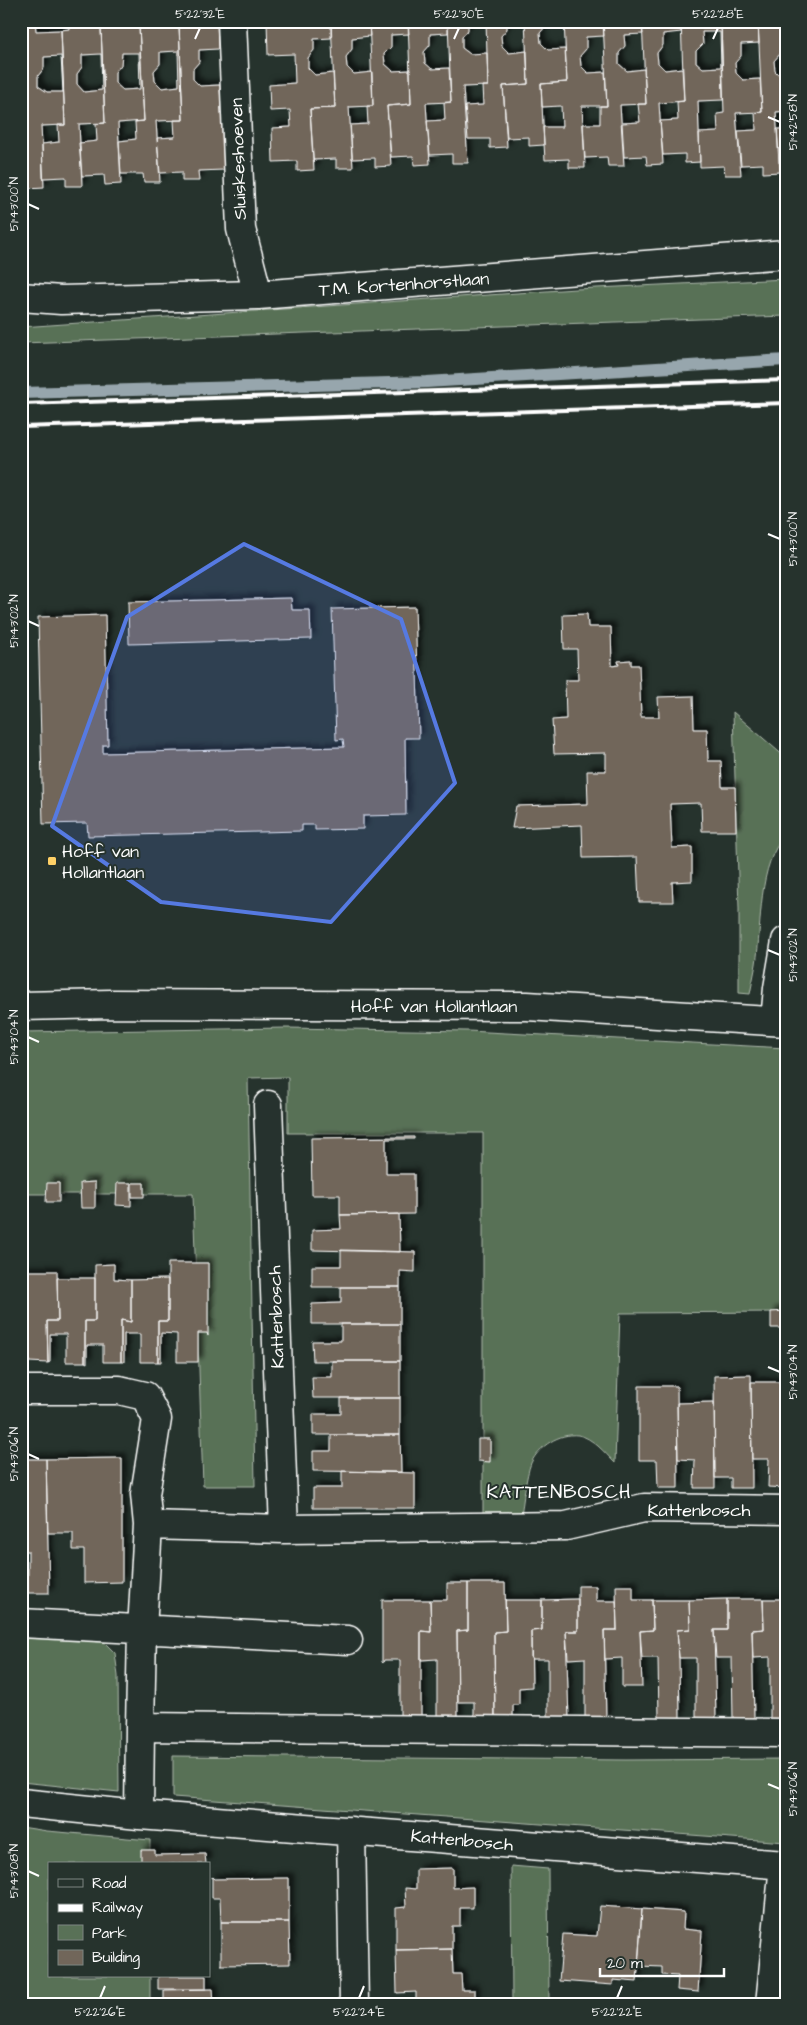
<svg xmlns="http://www.w3.org/2000/svg" width="807" height="2025" viewBox="0 0 807 2025" font-family="'Architects Daughter',sans-serif">
  <style>
    .green { fill: #597157; stroke: #acb8ab }
    .lines { fill: none; stroke-linecap: round; stroke-linejoin: round }
    .stream { stroke: #97a6ad; stroke-width: 12 }
    .building { fill: #71665a; stroke: #fff; fill-rule: evenodd; filter: url(#shadow) }
    .minor-casing { stroke: #fff; stroke-width: 31 }
    .minor { stroke: #26332d; stroke-width: 28 }
    .rail { stroke: #fff; stroke-width: 4 }
    .marked { fill: #567ae2; fill-opacity: 0.2; stroke: #567ae2; stroke-width: 4; stroke-linejoin: round }
    .ticks { fill: none; stroke: #fff; stroke-width: 2 }
    .poi-dot { fill: #ffd166; stroke: #26332d; stroke-width: 2 }
    .labels { text-anchor: middle; stroke-width: 4; stroke-linejoin: round; paint-order: stroke }
    .street-label { font-size: 18px; fill: #fff; stroke: #26332d }
    .poi-label { font-size: 18px; fill: #fff; stroke: #26332d; text-anchor: start }
    .neighbourhood-label { font-size: 19px; letter-spacing: 1px; fill: #fff; stroke: #26332d }
    .neatline { fill: none; stroke: #fff; stroke-width: 2 }
    .ticks-label { font-size: 12px; text-anchor: middle; fill: #fff }
  </style>
  <defs>
    <filter id="shadow"><feDropShadow dx="4.5" dy="-4.5" stdDeviation="2.5" flood-color="#0009"/></filter>
  </defs>
  <rect width="100%" height="100%" fill="#26332d"/>
  <filter id="ink" filterUnits="userSpaceOnUse"><feTurbulence type="fractalNoise" baseFrequency=".02" numOctaves="2"/><feDisplacementMap in="SourceGraphic" scale="10" xChannelSelector="R" yChannelSelector="G"/><feConvolveMatrix kernelMatrix="1 2 1 2 8 2 1 2 1" color-interpolation-filters="sRGB"/></filter>
  <g filter="url(#ink)">
    <path class="green" d="M786,279v37l-765,27v-16l555,-38z
      M733,712l53,46v77c-29,28 -24,91 -30,129 -2,10 -4,20 -6,30l-11,-1v-84z
      M287,1028l181,3 318,17v264l-166,1 -5,150c-10,-10 -23,-26 -37,-28 -19,-2 -39,11 -47,28 -5,13 -8,39 -10,54l-38,-1v-383h-195v-56l-40,1 7,408h-52l-10,-292h-172v-162z
      M74,1635l30,7 11,11 3,23 1,116 -98,-10v-146z
      M173,1756l453,4 160,-1v83l-613,-45z
      M21,1827l26,4 103,9v24h-101v112h101v28h-129z
      M511,1866l37,3 1,135h-37z"/>
    <g class="lines">
      <path class="stream" d="M21,393l406,-11 359,-22"/>
    </g>
    <path class="building" d="M22,21h13l1,10 25,-1 4,95 -24,1 3,61 -17,1v-9h-6v-52h6zM61,56l2,36h-16l-9,-6v-10l6,-8v-11z
      M68,21h22v7h11l4,95 -26,1 3,62h-16v-9l-23,1 -1,-34 17,-2 -1,-17h7l-4,-95 8,-1zM101,54l1,36 -18,2 -7,-8v-10l5,-7v-12z
      M107,21h21l1,6 10,-1 5,95 -26,2 3,61 -16,1 -1,-10 -22,1 -3,-33 18,-2 -1,-17 9,-1 -4,-95h7zM122,53h17l1,36 -17,1 -8,-7v-11l6,-7z
      M146,21h22v4h11l4,95 -27,1 4,61h-16l-1,-8h-22l-2,-33 17,-2 -1,-17 9,-1 -5,-95h7zM178,51l1,35 -17,2 -7,-7 -1,-10 6,-7v-12z
      M185,21h21v2h10l1,-2 1,28 -19,1v12l-6,7v10l7,7 20,-1 4,85 -26,1 1,10h-17v-9l-22,1 -3,-35 18,-1 -1,-17h9l-4,-95 6,-1z
      M267,21h64v17l-17,1v11l-6,8v10l7,7 18,-2 2,35 -25,1 4,61 -17,1v-10l-24,1 -1,-34 19,-1 -1,-17 -20,1 -1,-26 26,-2 -1,-29 -26,1z
      M331,21h38l1,15 -18,2v11l-6,8 1,10 7,7 18,-2 1,34 -24,1 4,61h-17v-9l-23,1 -3,-51 25,-1z
      M369,21h39l1,13 -18,1v12l-7,7 1,10 8,7 17,-1 1,34 -24,2 4,60 -16,1v-9l-23,1 -2,-34 18,-1 -1,-18h6z
      M408,21h40v12l-18,1v11l-6,7 1,11 7,6 17,-1 2,34 -25,1 4,61 -16,1 -1,-9 -22,1 -4,-51 24,-2z
      M448,21h20v9l-6,7v11l8,6 17,-1 1,33 -25,1 5,76h-16v-9l-22,1 -3,-34 18,-1 -1,-17 7,-1z
      M486,21h21v8l-6,7 1,10 7,7 18,-2 1,33 -25,2 4,61 -17,1v-9h-22l-3,-33 18,-1 -1,-19h6z
      M525,21h21v5l-6,7 1,10 7,7 17,-1 2,33 -26,2 3,61 -15,1v-9l-22,1 -4,-52 25,-2z
      M564,21h39l1,15 -18,1v12l-6,7 1,10 7,7 17,-1 2,34h-25l3,62h-16v-9l-24,1 -2,-33h19l-1,-21 -19,1 -1,-23 26,-2z
      M603,21h39l1,13 -19,1 1,11 -6,7v11l8,7 17,-2 2,35 -26,1 4,61h-16l-1,-9 -22,1 -2,-34h17v-18h7z
      M642,21h39v11l-18,2v11l-6,8 1,10 7,7 17,-2 2,33 -25,2 4,61 -16,1 -1,-9 -22,1 -2,-34 18,-1 -2,-18h8z
      M681,21h40l2,79 -25,1 2,61 -15,1v-9l-22,1 -3,-34 18,-1 -1,-18 7,-1zM702,32h18l1,35 -18,1 -7,-6v-11l7,-7z
      M721,21h37l1,22 -18,1v12l-6,7 1,10 7,7 17,-1 2,33 -26,1 5,62h-16l-1,-9 -24,1 -1,-34 19,-1 -1,-18 7,-1z
      M758,21h28v21h-5l-1,12 -6,7 1,10 7,7h4v33l-10,1 4,60 -17,1v-9l-22,1 -3,-34 18,-1 -1,-17 7,-1z
      M26,93l1,34h-6v-33z
      M777,129h9v34h-7z
      M291,598l1,12h18l1,29 -182,5 -1,-42z
      M415,607l4,131h-14l1,77 -43,1v13l-48,1v-5h-13v6l-214,5 -1,-13 -44,1 -5,-207 67,-2 3,130h-5v8l241,-6 -1,-8 -7,1 -4,-131z
      M587,614l1,13h23l1,39 7,-1 -1,-4 13,-1v5h8l2,52h18l-1,-20 35,-1 1,33h13l1,32h13l1,26h13l1,44h-34l-1,-28 -31,1 2,44 20,-1v34l-20,1 1,20h-34l-2,-45 -54,1 -1,-33 -70,3 4,-22 72,-2 -1,-33h19v-18l-52,1 -2,-34 14,-1 -1,-39h13l-1,-31h-13l-1,-34z
      M414,1137v2h-28v35h28v40l-74,1v-20h-28l-1,-57z
      M95,1182v26h-14l-1,-25z
      M47,1183h12v19h-13z
      M117,1183h14v23l-15,-1z
      M132,1183h12v14h-12z
      M399,1214l1,38 -88,-2v-20l29,-1 -1,-14z
      M341,1250l74,2v20l-15,-1v16h-88v-21h29z
      M168,1263h40v73l-1,-3h-9v29h-21v-28l-16,-1v29h-3v-41h10z
      M114,1264v15l17,1v42l-10,-2v42h-18v-17h-16v18l-2,-1v-41h10v-56z
      M21,1271h36l1,50h-11l1,42 -19,-1v-28h-8z
      M57,1278h38v43h-10v41h-19v-28h-16v28l-2,1 -1,-42h11z
      M168,1279v42h-10v41h-18v-28h-16v28h-3v-42l10,2v-42z
      M341,1287h59v37h-88v-20l29,-1z
      M786,1311v17h-15v-16z
      M341,1324h59v37h-87l-1,-20h29z
      M332,1361h68v37h-87l-1,-21h20z
      M751,1375l1,113h-21v-10h-16l-1,-102z
      M751,1382h35v106l-18,-1 1,-28h-17z
      M639,1386h38l1,102h-20l-1,-28h-18z
      M341,1398h59v37h-87v-21h28z
      M714,1402l1,86h-21l1,-28 -17,-1 -1,-56z
      M331,1435h69l1,37 -88,-1v-20h18z
      M478,1439h12v23l-12,-1z
      M122,1458v124l-38,1v-33h-11v-17h-25l-2,-74z
      M21,1459h25l3,134h-21v-42h-7z
      M342,1471l73,2v35h-102v-20h29z
      M447,1583h21v47l-11,1 1,89 -21,1v-62l-16,1v-29l10,1 -1,-32h17z
      M468,1583h37l1,48 -12,1 1,88h-21v-18h-16l-1,-71 11,-1z
      M578,1586h18v15h20l1,29h-13l2,89h-21v-61l-17,1 -2,-28h12z
      M616,1586h17v14h19l1,30 -13,1 2,56h-20v-29l-17,1 -1,-29h13z
      M578,1599v32h-12l3,89h-21v-61h-17v-28l11,-1v-30z
      M727,1599h36l1,30 -12,1 2,89h-21l-1,-61h-16l-2,-28h13z
      M727,1599v31h-13l2,89h-20v-61h-17l-2,-28 13,-1 -1,-29z
      M763,1599h23v120h-16v-62l-17,1 -1,-28 12,-1z
      M382,1600h48l1,32 -10,-1v90h-21v-61h-16l-1,3 -1,-1z
      M505,1600h37v30l-11,1 1,56 -13,1v17h-6v15h-18l-1,-88 12,-1z
      M652,1600h37l1,29 -13,1 2,28 1,61h-21l-1,-61h-16l-2,-27 13,-1z
      M141,1850h14v5l50,-1 1,10h-65z
      M453,1868v20l20,-1v21h-13v18h-8v23l-56,1v-42l10,-1 -1,-19 11,1v-20z
      M212,1877l2,2 75,-1v44h-68l-1,-24h-8z
      M600,1906l42,3 -5,73 -24,-2v5l-54,-4 4,-47 34,2z
      M642,1909l42,3 -1,17 19,2 -4,61 -21,-2 1,-14 -16,-1v-8l-24,-1z
      M221,1922h68l1,42 -69,1z
      M452,1949l1,25h8l1,16h13v14l-59,-1v-11l-19,1 -1,-43z
      M158,1976h48v13h-48z
      M213,1989l1,15h-50v-14z"/>
    <g class="lines">
      <g class="minor-casing">
        <path id="minor" d="M232,21l9,208 17,66
          M21,297l40,3 197,-5 528,-41
          M21,1006l90,-2 416,2 259,16
          M775,1021l3,-33 8,-47
          M21,1390h98l26,6 12,23 -12,75 3,31 -6,105 -2,97
          M148,1525l136,4 -16,-424
          M284,1529l282,-3 78,-18 142,2
          M21,1623l327,17
          M21,1803l118,12 647,50
          M139,1815l1,-88 646,6
          M351,1831l3,173
          M770,2004l14,-139"/>
      </g>
      <use href="#minor" class="minor"/>
      <path class="rail" d="M21,404l765,-24
        M21,427l765,-24"/>
    </g>
  </g>
  <path class="marked" d="M244,544l157,75 54,164 -124,139 -170,-20 -109,-76 75,-209z"/>
  <path class="ticks" d="M195,39l5,-11M454,39l5,-11M713,39l5,-11M768,117l12,5M28,204l11,5M768,534l12,5M28,621l11,5M768,950l12,5M28,1037l11,5M768,1367l12,5M28,1454l11,5M768,1784l12,5M28,1871l11,5M100,1998l5,-12M359,1998l5,-12M617,1998l5,-12"/>
  <rect class="poi-dot" x="47" y="856" width="10" height="10" rx="2.5"/>
  <g class="labels">
    <g class="street-label">
      <text transform="translate(238 159) rotate(-92)" y="6">Sluiskeshoeven</text>
      <text transform="translate(404 284) rotate(-4)" y="6">T.M. Kortenhorstlaan</text>
      <text x="434" y="1012">Hoff van Hollantlaan</text>
      <text transform="translate(276 1317) rotate(-92)" y="6">Kattenbosch</text>
      <text x="699" y="1516">Kattenbosch</text>
      <text transform="translate(462 1840) rotate(5)" y="6">Kattenbosch</text>
    </g>
    <g class="poi-label">
      <text x="62" y="857">Hoff van<tspan x="62" dy="21">Hollantlaan</tspan></text>
    </g>
    <g class="neighbourhood-label">
      <text x="559" y="1498">KATTENBOSCH</text>
    </g>
  </g>
  <rect width="807" height="2025" fill="none" stroke="#26332d" stroke-width="55"/>
  <rect x="48" y="1862" width="162" height="115" fill="#26332d" stroke="#7d8581"/>
  <rect x="58" y="1879" width="25" height="8" fill="#26332d" stroke="#7d8581"/>
  <text x="92" y="1888" font-size="15" fill="#ffffff">Road</text>
  <rect x="58" y="1904" width="25" height="8" fill="#ffffff" stroke="#7d8581"/>
  <text x="92" y="1912" font-size="15" fill="#ffffff">Railway</text>
  <rect x="58" y="1925" width="25" height="15" fill="#597157" stroke="#7d8581"/>
  <text x="92" y="1938" font-size="15" fill="#ffffff">Park</text>
  <rect x="58" y="1950" width="25" height="15" fill="#71665a" stroke="#7d8581"/>
  <text x="92" y="1962" font-size="15" fill="#ffffff">Building</text>
  <path d="M600 1968v8h124v-8" fill="none" stroke="#ffffff" stroke-width="2.5"/>
  <text x="607" y="1968" font-size="15" fill="#ffffff" stroke="#26332d" stroke-width="4" paint-order="stroke">20 m</text>
  <rect x="28" y="28" width="752" height="1970" class="neatline"/>
  <g class="ticks-label">
    <text x="200" y="18">5°22'32"E</text>
    <text x="459" y="18">5°22'30"E</text>
    <text x="718" y="18">5°22'28"E</text>
    <text transform="translate(793 122) rotate(-90)" y="4">51°42'58"N</text>
    <text transform="translate(14 204) rotate(-90)" y="4">51°43'00"N</text>
    <text transform="translate(793 539) rotate(-90)" y="4">51°43'00"N</text>
    <text transform="translate(14 621) rotate(-90)" y="4">51°43'02"N</text>
    <text transform="translate(793 955) rotate(-90)" y="4">51°43'02"N</text>
    <text transform="translate(14 1037) rotate(-90)" y="4">51°43'04"N</text>
    <text transform="translate(793 1372) rotate(-90)" y="4">51°43'04"N</text>
    <text transform="translate(14 1454) rotate(-90)" y="4">51°43'06"N</text>
    <text transform="translate(793 1789) rotate(-90)" y="4">51°43'06"N</text>
    <text transform="translate(14 1871) rotate(-90)" y="4">51°43'08"N</text>
    <text x="100" y="2016">5°22'26"E</text>
    <text x="359" y="2016">5°22'24"E</text>
    <text x="617" y="2016">5°22'22"E</text>
  </g>
</svg>
